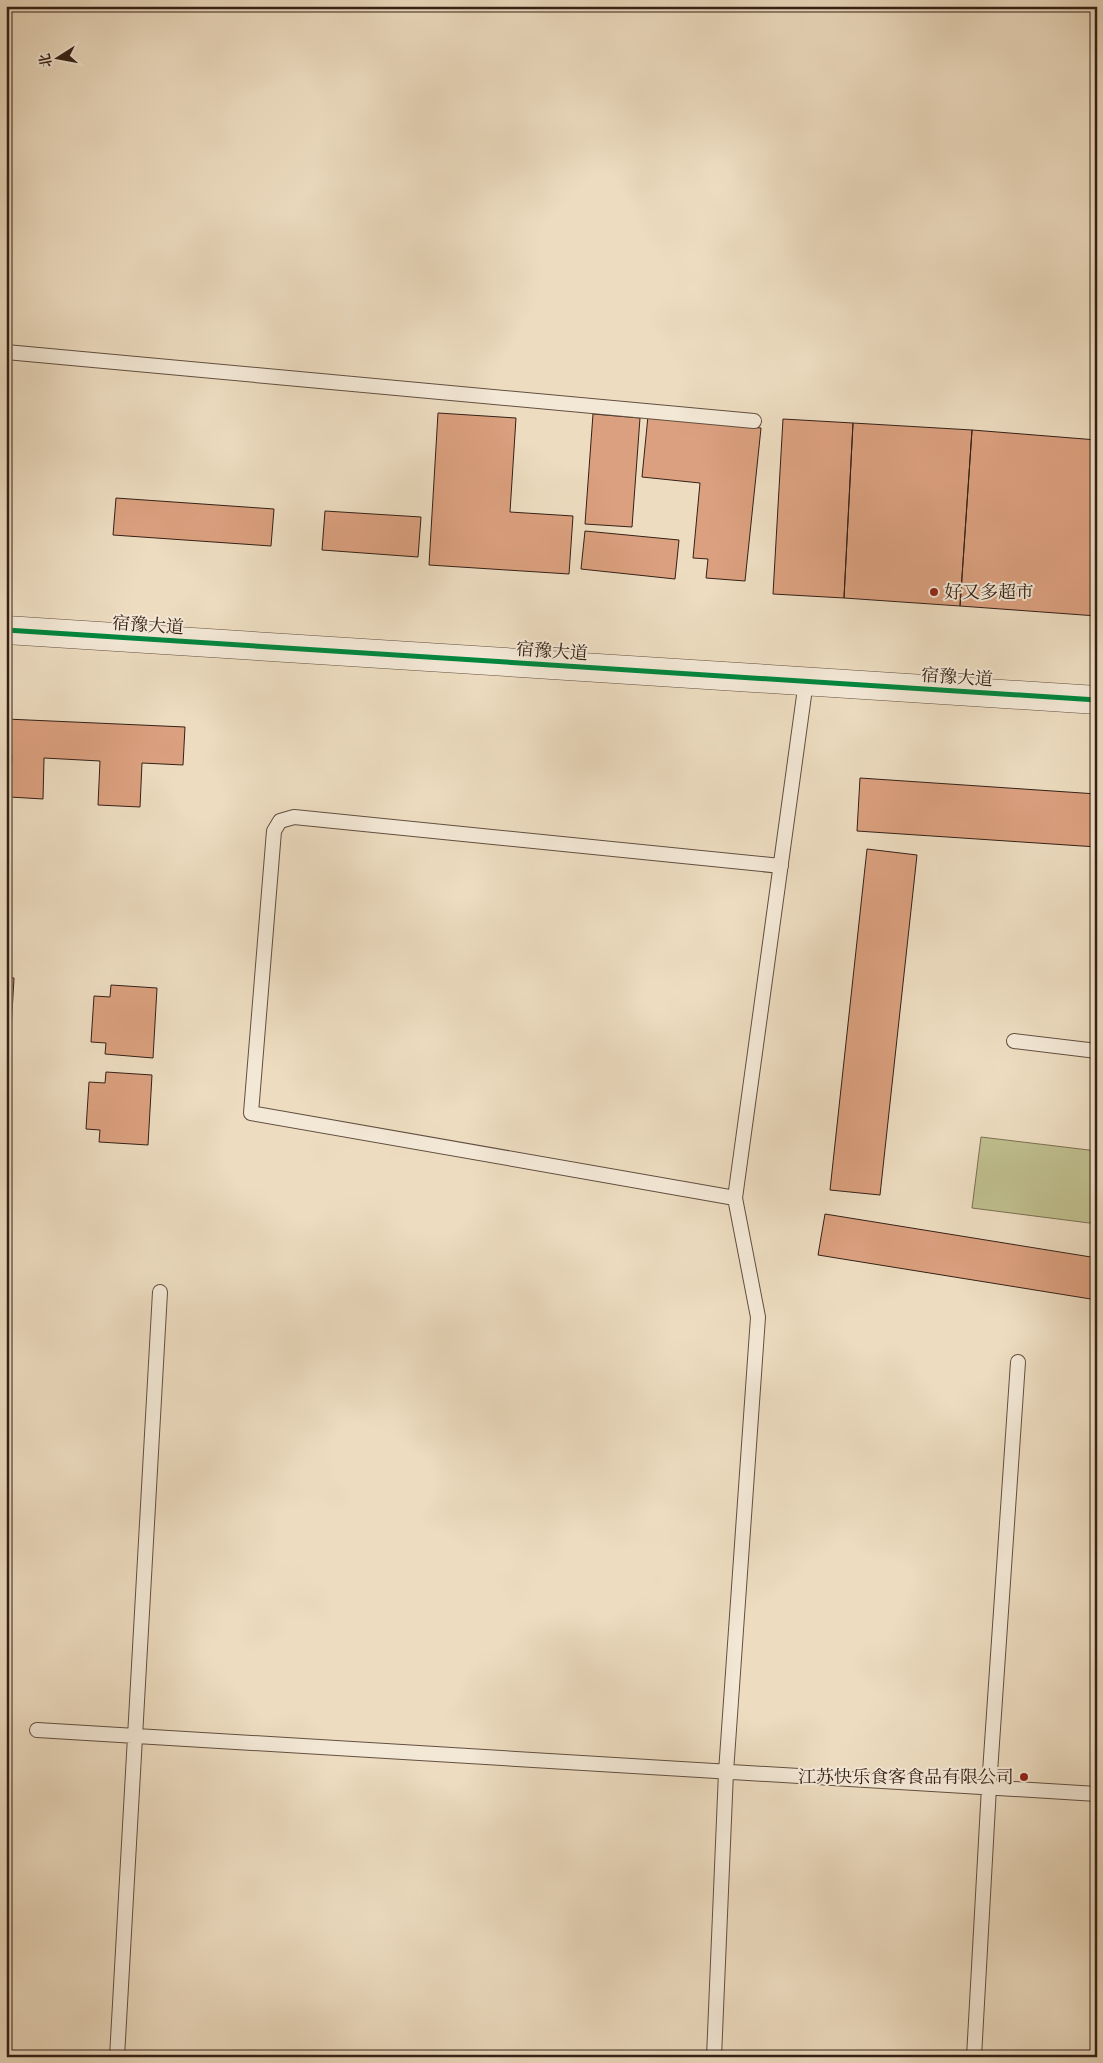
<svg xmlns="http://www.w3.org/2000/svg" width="1103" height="2063" viewBox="0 0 1103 2063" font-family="'IM FELL Double Pica','Noto Serif SC',serif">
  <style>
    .green { fill: #bfbe8d; stroke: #7a6f52 }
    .building { fill: #dba07f; stroke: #342016 }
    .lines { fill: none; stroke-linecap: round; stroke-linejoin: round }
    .service-casing { stroke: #624f40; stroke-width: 16 }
    .tertiary-casing { stroke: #624f40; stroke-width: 29 }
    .service { stroke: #f3e8d6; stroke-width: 14 }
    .tertiary { stroke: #f3e8d6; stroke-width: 28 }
    .cycleway-casing { stroke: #f3e8d6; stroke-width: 8 }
    .cycleway { stroke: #00873e; stroke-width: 5 }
    .poi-dot { fill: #8f2418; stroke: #f3e8d6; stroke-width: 2 }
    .labels { text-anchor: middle; stroke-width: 4; stroke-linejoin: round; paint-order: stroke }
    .poi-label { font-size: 18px; fill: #342016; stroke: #f3e8d6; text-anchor: start }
    .street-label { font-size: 18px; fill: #342016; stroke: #f3e8d6 }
  </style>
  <rect width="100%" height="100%" fill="#eddcc0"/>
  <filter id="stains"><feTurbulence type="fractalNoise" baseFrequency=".004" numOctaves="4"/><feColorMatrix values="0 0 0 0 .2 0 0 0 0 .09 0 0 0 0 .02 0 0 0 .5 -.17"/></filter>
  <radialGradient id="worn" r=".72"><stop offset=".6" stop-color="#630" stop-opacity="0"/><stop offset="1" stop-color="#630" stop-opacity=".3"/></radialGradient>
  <path class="green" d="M981,1137l116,14v73l-125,-16z"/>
  <path class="building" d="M438,413l78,5 -6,94 63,4 -4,58 -140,-9z
    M593,414l47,4 -8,109 -47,-3z
    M648,416l113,12 -16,153 -39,-3 2,-19 -15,-1 7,-75 -58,-6z
    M783,419l70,4 -9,175 -71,-4z
    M853,423l119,7 -12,176 -116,-8z
    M972,430l125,10v176l-137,-10z
    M116,498l158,11 -3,37 -158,-11z
    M325,511l96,6 -3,40 -96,-7z
    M585,531l94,9 -4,39 -94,-10z
    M6,719l179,8 -2,38 -41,-2 -2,44 -42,-2 2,-44 -56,-3 -1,41 -33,-2 2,-42h-6z
    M860,778l237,16v53l-240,-16z
    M867,849l50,6 -37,340 -50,-5z
    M6,977l8,1 -4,70 -4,-1z
    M111,985l46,3 -4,70 -48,-4 1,-11 -15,-1 3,-46 16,1z
    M106,1072l46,3 -4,70 -49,-3 1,-12 -14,-1 3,-47 16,1z
    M825,1214l272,44v42l-279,-45z"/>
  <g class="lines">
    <g class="service-casing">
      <path id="service" d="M6,352l748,69
        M781,866l-487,-49 -14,4 -6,10 -23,282 484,85 71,-517
        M1014,1041l83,10
        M37,1730l1060,64
        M117,2057l43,-765
        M714,2057l12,-285 32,-455 -23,-119
        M974,2057l15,-270 29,-425"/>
    </g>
    <g class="tertiary-casing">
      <path id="tertiary" d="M6,630l1091,70"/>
    </g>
    <use href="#service" class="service"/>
    <use href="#tertiary" class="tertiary"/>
    <g class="cycleway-casing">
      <path id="cycleway" d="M6,630l1091,70"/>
    </g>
    <use href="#cycleway" class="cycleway"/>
  </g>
  <g class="poi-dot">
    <circle cx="934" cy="592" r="5"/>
    <circle cx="1024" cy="1777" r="5"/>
  </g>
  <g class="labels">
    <g class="poi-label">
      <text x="944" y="598">好又多超市</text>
      <text x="1014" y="1783" text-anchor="end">江苏快乐食客食品有限公司</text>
    </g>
    <g class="street-label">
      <text transform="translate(148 625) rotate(4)" y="6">宿豫大道</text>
      <text transform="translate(552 651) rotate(4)" y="6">宿豫大道</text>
      <text transform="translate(957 677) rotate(4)" y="6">宿豫大道</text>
    </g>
  </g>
  <rect width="1103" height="2063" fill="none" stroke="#eddcc0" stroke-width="25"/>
  <rect x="8" y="8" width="1088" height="2048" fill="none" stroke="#342016" stroke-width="2.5"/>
  <rect x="12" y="12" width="1078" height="2038" fill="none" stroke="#342016"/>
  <g transform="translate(58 58) rotate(259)" stroke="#f3e8d6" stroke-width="4" paint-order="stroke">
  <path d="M0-4L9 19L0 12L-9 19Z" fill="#342016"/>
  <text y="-8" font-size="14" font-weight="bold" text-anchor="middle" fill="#342016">北</text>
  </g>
  <rect width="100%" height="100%" filter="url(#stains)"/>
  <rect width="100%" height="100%" fill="url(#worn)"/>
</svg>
